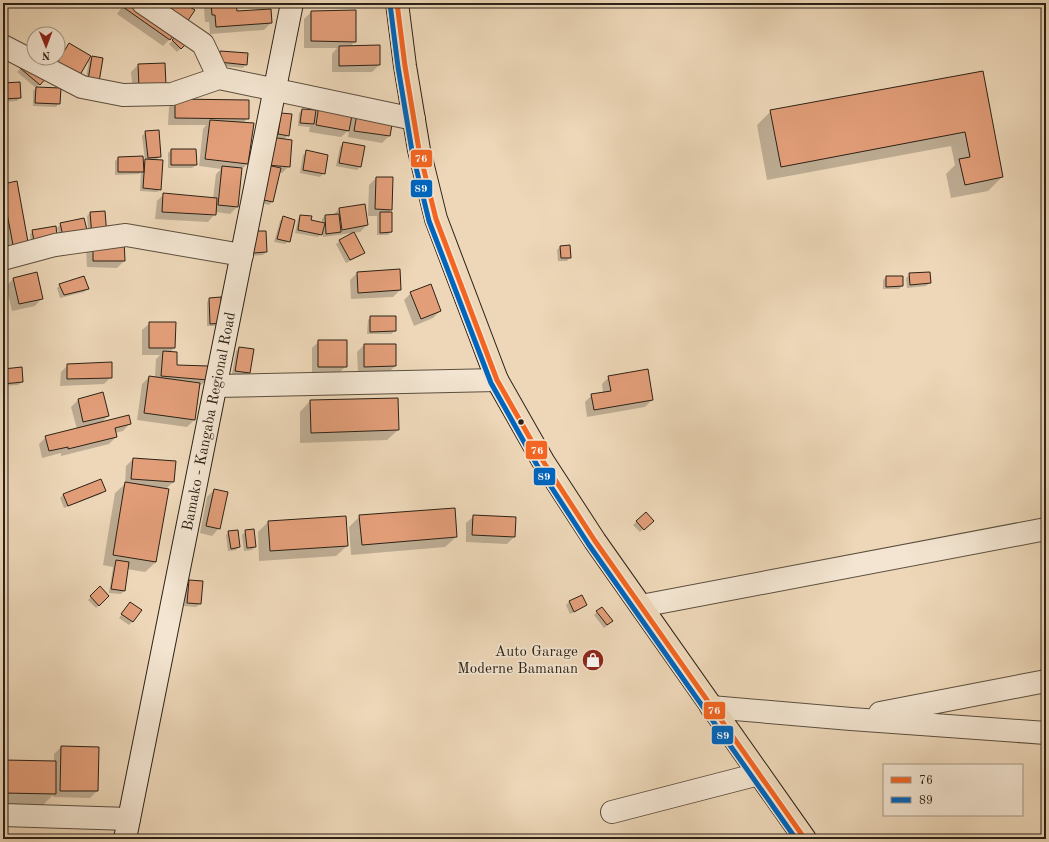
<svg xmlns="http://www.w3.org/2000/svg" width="1049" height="842" viewBox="0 0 1049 842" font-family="'Old Standard TT',serif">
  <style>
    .shadow { fill: #0003 }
    .building { fill: #e29e79; stroke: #2c2216 }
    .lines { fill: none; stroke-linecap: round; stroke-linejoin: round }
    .street-casing { stroke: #5c4f3e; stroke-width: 24 }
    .secondary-casing { stroke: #2c2216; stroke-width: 24 }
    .primary-casing { stroke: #2c2216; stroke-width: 24 }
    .street { stroke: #f3e5d1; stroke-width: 22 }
    .secondary { stroke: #f3e5d1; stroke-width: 22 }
    .primary { stroke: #edd7b8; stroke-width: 22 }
    .bus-1-casing { stroke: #f3e5d1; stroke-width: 8 }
    .bus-2-casing { stroke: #f3e5d1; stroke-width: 8 }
    .bus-1 { stroke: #f26522; stroke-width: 5 }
    .bus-2 { stroke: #0065bd; stroke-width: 5 }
    .bus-dot { fill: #2c2216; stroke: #f3e5d1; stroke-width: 1.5 }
    .labels { text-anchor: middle; stroke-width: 3.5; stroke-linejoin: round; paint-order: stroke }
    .street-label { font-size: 15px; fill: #2c2216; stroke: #f3e5d1 }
    .poi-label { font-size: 15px; fill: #2c2216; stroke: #f3e5d1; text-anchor: end }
    .line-badge { stroke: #f3e5d1; stroke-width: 1.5 }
    .badge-label { font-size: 11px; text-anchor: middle; font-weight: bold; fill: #fff }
  </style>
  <rect width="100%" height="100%" fill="#edd7b8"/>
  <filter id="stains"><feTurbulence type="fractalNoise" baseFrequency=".005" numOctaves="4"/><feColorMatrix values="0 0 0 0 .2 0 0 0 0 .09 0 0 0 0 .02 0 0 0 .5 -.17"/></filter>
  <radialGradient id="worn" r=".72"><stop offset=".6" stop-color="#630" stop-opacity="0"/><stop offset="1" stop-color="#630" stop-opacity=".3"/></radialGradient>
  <path class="shadow" d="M125,3h57l-12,36 -7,7 -46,-32z
    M209,3h26l1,9 35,11 -7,7 -54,4 -1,-12h-4l-1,-14z
    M311,12l44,29 -5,6 29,18 -7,7h-40v-18l5,-6h-33v-29z
    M183,30l8,8 -14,14 -8,-8z
    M70,45l19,11 -40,18 14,-22z
    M221,52l25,12 -3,4 -27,-3 1,-10z
    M92,57l3,28 -10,-2 4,-22z
    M28,60l19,16 -11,12 24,1 -1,14 -3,4 -23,-1v-15l3,-3 -19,-16z
    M164,64l-31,29 -2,-21 7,-7z
    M982,72l20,105 -14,14 -37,7 -5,-24 9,-9 -4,-19 -184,34 -10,-55 14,-14z
    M3,84l17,13 -3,4 -14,1z
    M176,100l72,18 -6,6 5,40 -6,6 -4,37 -7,7 -14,-2 -1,2 -7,8 -53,-3 2,-18 7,-7 49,5 3,-25 5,-5 -22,-3 4,-37 3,-4h-38l1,-18z
    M319,106l33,5 37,25 -7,7 -34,-6 1,-7 -8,7 -32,-5 1,-5 -12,-1 1,-13 3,-3 12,1z
    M281,114l7,21 -4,5 5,26 -7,7h-4l-6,29 -3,3 -12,-3z
    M146,132l14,24 -5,5 5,28 -3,3 -17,-1 1,-19 -2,2 -24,1v-14l3,-3 24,5 3,-2 -3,-25z
    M343,143l18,23 -4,4 -21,-4 4,-19z
    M171,150l25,15 -4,3h-24v-15z
    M307,152l17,21 -4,4 -20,-4 3,-18z
    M376,178l15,32 -3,3 3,19 -3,3h-11v-19h-9l1,-31z
    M3,185l24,57 -21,10 -3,-16z
    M339,209l28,16 -7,7 -7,1 10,19 -3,4 -14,7 -10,-19 16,-11 -29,4v-8l-2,5 -3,3 -23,-4 3,-14 3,-3 9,5 12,2v-4l3,-3 8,-1z
    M90,213l16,23 -17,4 -2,-24z
    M283,217l6,24 -4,3 -11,-2 6,-21z
    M61,224l25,6 -26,9 -3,-11z
    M55,227l-24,16 -1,-9 3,-3z
    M265,232l1,20 -3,3 -13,1z
    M93,243l31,18 -7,7 -30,-1 -1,-17z
    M560,247l10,10 -3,4h-9l-1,-11z
    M399,270l1,20 -7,7 -42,2 -1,-19 7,-7z
    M910,274l20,9 -4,3 -19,2 -1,-10z
    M886,277l16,9 -3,3h-16v-9z
    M13,279l29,19 -7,8 -23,5 -6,-25z
    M60,285l27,4 -3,3 -24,6 -3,-10z
    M411,293l29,18 -7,7 -19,8 -10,-26z
    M210,299l8,27h-11v-24z
    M371,317l24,14 -4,3h-24l1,-14z
    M150,323l24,25 -4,4 6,14 31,14 -9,7 -4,33 -7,7 -50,-7 5,-36 7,-7h6l1,-18 4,-4h-18v-25z
    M319,341l27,25 -7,7 -27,1v-26z
    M364,345l31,21 -7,7h-30l-1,-21z
    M239,348l10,25 -3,3 -14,-2 4,-23z
    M68,365l43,12 -7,7 -44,2 1,-14z
    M3,370l19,12 -4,3 -15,1z
    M609,377l43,23 -7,7 -58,10 -2,-15 7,-7 11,-2 -1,-9z
    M78,400l30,16 -7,7h29l-7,8 -8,2 1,4 -7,7 -48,12v-3l-19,5 -3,-14 7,-7 31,-8 -6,-22z
    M310,401l88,29 -11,10 -87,3v-31z
    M133,459l40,23 -8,8 -9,72 -11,10 -18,-3 -3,22 -3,3 -12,-1 4,-26 -10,-2 12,-72 10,-9 1,-18z
    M101,480l4,10 -4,4 -37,14 -4,-10 3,-3z
    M214,490l5,38 -7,8 -12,-3 7,-36z
    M646,513l3,11 -9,8 -7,-7z
    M360,516l96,21 -11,10 -94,8 -2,-28z
    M474,516l40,21 -7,7 -41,-2v-19z
    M268,522l79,24 -11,10 -77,5 -1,-29z
    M246,531l9,16 -3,3 -8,1 -2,-16z
    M229,532l10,15 -3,3 -8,1 -2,-16z
    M190,581l12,1 -2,22 -4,3 -12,-1 2,-22z
    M100,588l8,8 -12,12 -8,-8z
    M581,596l4,9 -3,3 -12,6 -4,-9 3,-3z
    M130,603l2,19 -3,3 -10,-7z
    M597,612l12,12 -5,4 -10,-13z
    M61,747l36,44 -7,7 -37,-1v-2l-12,12 -38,-1v-45l51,1v-8z"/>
  <path class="building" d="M126,3h20l34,24 -10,13 -47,-33z
    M157,3h26l12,7 -8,12z
    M211,3h25l1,8 34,-2 1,14 -56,4 -1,-12h-3z
    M356,10v32l-45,-1v-30z
    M183,29l9,9 -11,11 -9,-9z
    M69,43l22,13 -14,24 -22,-13z
    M380,45v20l-41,1v-20z
    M220,51l28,2 -1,12 -28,-3z
    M92,56l11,2 -4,24 -11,-2z
    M28,58l20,18 -8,9 -20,-17z
    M165,63l1,22 -27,2 -1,-23z
    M983,71l20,106 -38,8 -6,-26 11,-2 -5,-25 -184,35 -11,-57z
    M20,82l1,16 -18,1v-16z
    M36,87l25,1 -1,16 -25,-1z
    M175,99l74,1v19l-74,-1z
    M359,102l36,6 -5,28 -36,-5z
    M319,105l34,5 -4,21 -33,-6z
    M302,109l14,1 -2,14 -14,-1z
    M281,113l11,1 -3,22 -11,-2z
    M210,120l44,3 -6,41 -43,-5z
    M159,130l2,27 -13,1 -3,-27z
    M270,137l22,3 -2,27 -23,-2z
    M343,142l22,4 -4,21 -22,-4z
    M171,149h25l1,16h-26z
    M306,150l22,5 -3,19 -22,-4z
    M143,156l1,16h-26v-15z
    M145,159l18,1 -2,30 -18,-2z
    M267,165l14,3 -8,34 -14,-3z
    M222,166l20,2 -4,39 -20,-2z
    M376,177h17l-1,33 -17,-1z
    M17,181l11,61 -15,3 -10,-53v-8z
    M163,193l54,5 -1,17 -54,-3z
    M365,204l3,21 -26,5 -3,-22z
    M105,211l2,25 -15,1 -2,-25z
    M380,212h12v20l-12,1z
    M339,214l2,18 -15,2 -1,-19z
    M300,215l12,1 -1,4 14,3 -3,12 -24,-5z
    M283,216l12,4 -5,22 -13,-3z
    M84,218l3,12 -24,6 -3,-13z
    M56,226l1,11 -23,4 -2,-11z
    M252,231h14l1,21 -14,1z
    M354,232l11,21 -15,7 -11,-20z
    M124,239l1,22h-32v-19z
    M570,245l1,13h-10l-1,-12z
    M400,269l1,21 -43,3 -1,-21z
    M37,272l6,27 -24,5 -6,-26z
    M930,272l1,11 -21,2 -1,-12z
    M84,276l5,13 -25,6 -5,-11z
    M886,276h17v10l-17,1z
    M431,284l10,27 -20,8 -11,-27z
    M221,297l1,26 -12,1 -1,-26z
    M370,316h26v15l-26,1z
    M149,322h27l-1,26h-26z
    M318,340h29v27h-29z
    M364,344h32v22l-32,1z
    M239,347l15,2 -4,24 -15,-2z
    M163,351l14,1v13l31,1v14l-47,-4z
    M112,362v16l-45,1v-15z
    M22,367l1,15 -20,2v-15z
    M648,369l5,31 -59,10 -3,-16 20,-3 -3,-15z
    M149,376l51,7 -5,37 -51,-7z
    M103,392l6,24 -26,6 -5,-23z
    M398,398l1,32 -88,3 -1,-33z
    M129,415l2,9 -16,4 2,9 -49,12v-2l-19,4 -4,-15z
    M133,458l43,3 -2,21 -43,-3z
    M101,479l5,12 -38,15 -5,-12z
    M125,482l44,7 -13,73 -43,-7z
    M214,489l14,3 -8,37 -14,-3z
    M455,508l2,29 -95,8 -3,-30z
    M646,512l8,9 -10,9 -8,-9z
    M473,515l43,2 -1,20 -43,-2z
    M346,516l2,30 -78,5 -2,-30z
    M254,529l2,18 -9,1 -2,-18z
    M238,530l2,17 -9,2 -3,-18z
    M116,560l13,2 -4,29 -14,-2z
    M189,580l14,1 -2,23 -14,-1z
    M100,586l9,10 -10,10 -9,-10z
    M582,595l5,10 -13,7 -5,-11z
    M130,602l12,8 -9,12 -12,-8z
    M602,607l11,14 -6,4 -11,-14z
    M61,746l38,1 -1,44h-38z
    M3,760l53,1v33l-53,-1z"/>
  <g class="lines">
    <g class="street-casing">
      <path id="street" d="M143,3l60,41 16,34
        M3,46l79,41 41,8 49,-1 47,-16 195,41
        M3,259l52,-14 71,-10 116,20
        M216,386l281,-6
        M641,606l405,-77
        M711,707l140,12 195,14
        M880,713l166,-32
        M612,812l147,-38
        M3,815l126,4"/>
    </g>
    <g class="secondary-casing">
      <g id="secondary">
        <path id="s1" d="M125,839l167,-836"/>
      </g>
    </g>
    <g class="primary-casing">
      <path id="primary" d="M397,3l8,63 14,84 17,69 61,161 46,81 52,80 210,298"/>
    </g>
    <use href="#street" class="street"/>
    <use href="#secondary" class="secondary"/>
    <use href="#primary" class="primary"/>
    <g class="bus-1-casing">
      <path id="bus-1" d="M397,3l8,63 14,84 17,69 61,161 46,81 52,80 210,298"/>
    </g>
    <g class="bus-2-casing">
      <path id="bus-2" d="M390,4l8,63 14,84 17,70 62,162 46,82 52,80 207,294"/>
    </g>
    <use href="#bus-1" class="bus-1"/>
    <use href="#bus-2" class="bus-2"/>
  </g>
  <defs>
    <g id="shop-disc" transform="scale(1.15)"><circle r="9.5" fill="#8f2418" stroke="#f3e5d1"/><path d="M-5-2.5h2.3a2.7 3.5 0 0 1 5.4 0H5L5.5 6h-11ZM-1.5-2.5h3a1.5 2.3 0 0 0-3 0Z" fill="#fff"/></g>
  </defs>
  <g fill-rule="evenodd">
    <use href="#shop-disc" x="593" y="660"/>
  </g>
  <circle class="bus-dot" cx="521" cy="422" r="3.5"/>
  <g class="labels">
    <g class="street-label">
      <text dy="5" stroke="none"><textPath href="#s1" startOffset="426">Bamako - Kangaba Regional Road</textPath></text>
    </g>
    <g class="poi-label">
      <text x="578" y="656">Auto Garage<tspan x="578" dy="17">Moderne Bamanan</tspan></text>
    </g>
  </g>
  <g class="line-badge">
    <rect x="410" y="149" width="23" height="19" rx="4" fill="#f26522"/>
    <rect x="410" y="179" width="23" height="19" rx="4" fill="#0065bd"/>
    <rect x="525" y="440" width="23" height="20" rx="4" fill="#f26522"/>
    <rect x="533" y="467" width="23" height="19" rx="4" fill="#0065bd"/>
    <rect x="703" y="701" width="23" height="19" rx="4" fill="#f26522"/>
    <rect x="711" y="725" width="23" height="20" rx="4" fill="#0065bd"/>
  </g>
  <g class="badge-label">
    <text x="421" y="162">76</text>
    <text x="421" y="192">89</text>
    <text x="537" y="454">76</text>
    <text x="544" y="480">89</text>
    <text x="714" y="714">76</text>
    <text x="723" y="739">89</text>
  </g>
  <rect width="1049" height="842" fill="none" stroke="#edd7b8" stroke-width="16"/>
  <rect x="4" y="4" width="1041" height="834" fill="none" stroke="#2c2216" stroke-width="2"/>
  <rect x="8" y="8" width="1033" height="826" fill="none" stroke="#2c2216"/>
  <rect x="883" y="764" width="140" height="52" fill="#f3e5d1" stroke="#a39786"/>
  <rect x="891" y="777" width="20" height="6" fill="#f26522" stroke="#a39786"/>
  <text x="919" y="784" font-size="12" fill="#2c2216">76</text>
  <rect x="891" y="797" width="20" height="6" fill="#0065bd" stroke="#a39786"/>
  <text x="919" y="804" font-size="12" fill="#2c2216">89</text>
  <g transform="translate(46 46) rotate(179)"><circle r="19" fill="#f3e5d1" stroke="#a39786"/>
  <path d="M0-3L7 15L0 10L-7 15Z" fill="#8f2418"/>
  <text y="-6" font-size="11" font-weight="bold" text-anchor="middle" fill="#2c2216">N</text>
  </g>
  <rect width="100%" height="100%" filter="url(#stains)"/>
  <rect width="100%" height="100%" fill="url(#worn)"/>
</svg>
